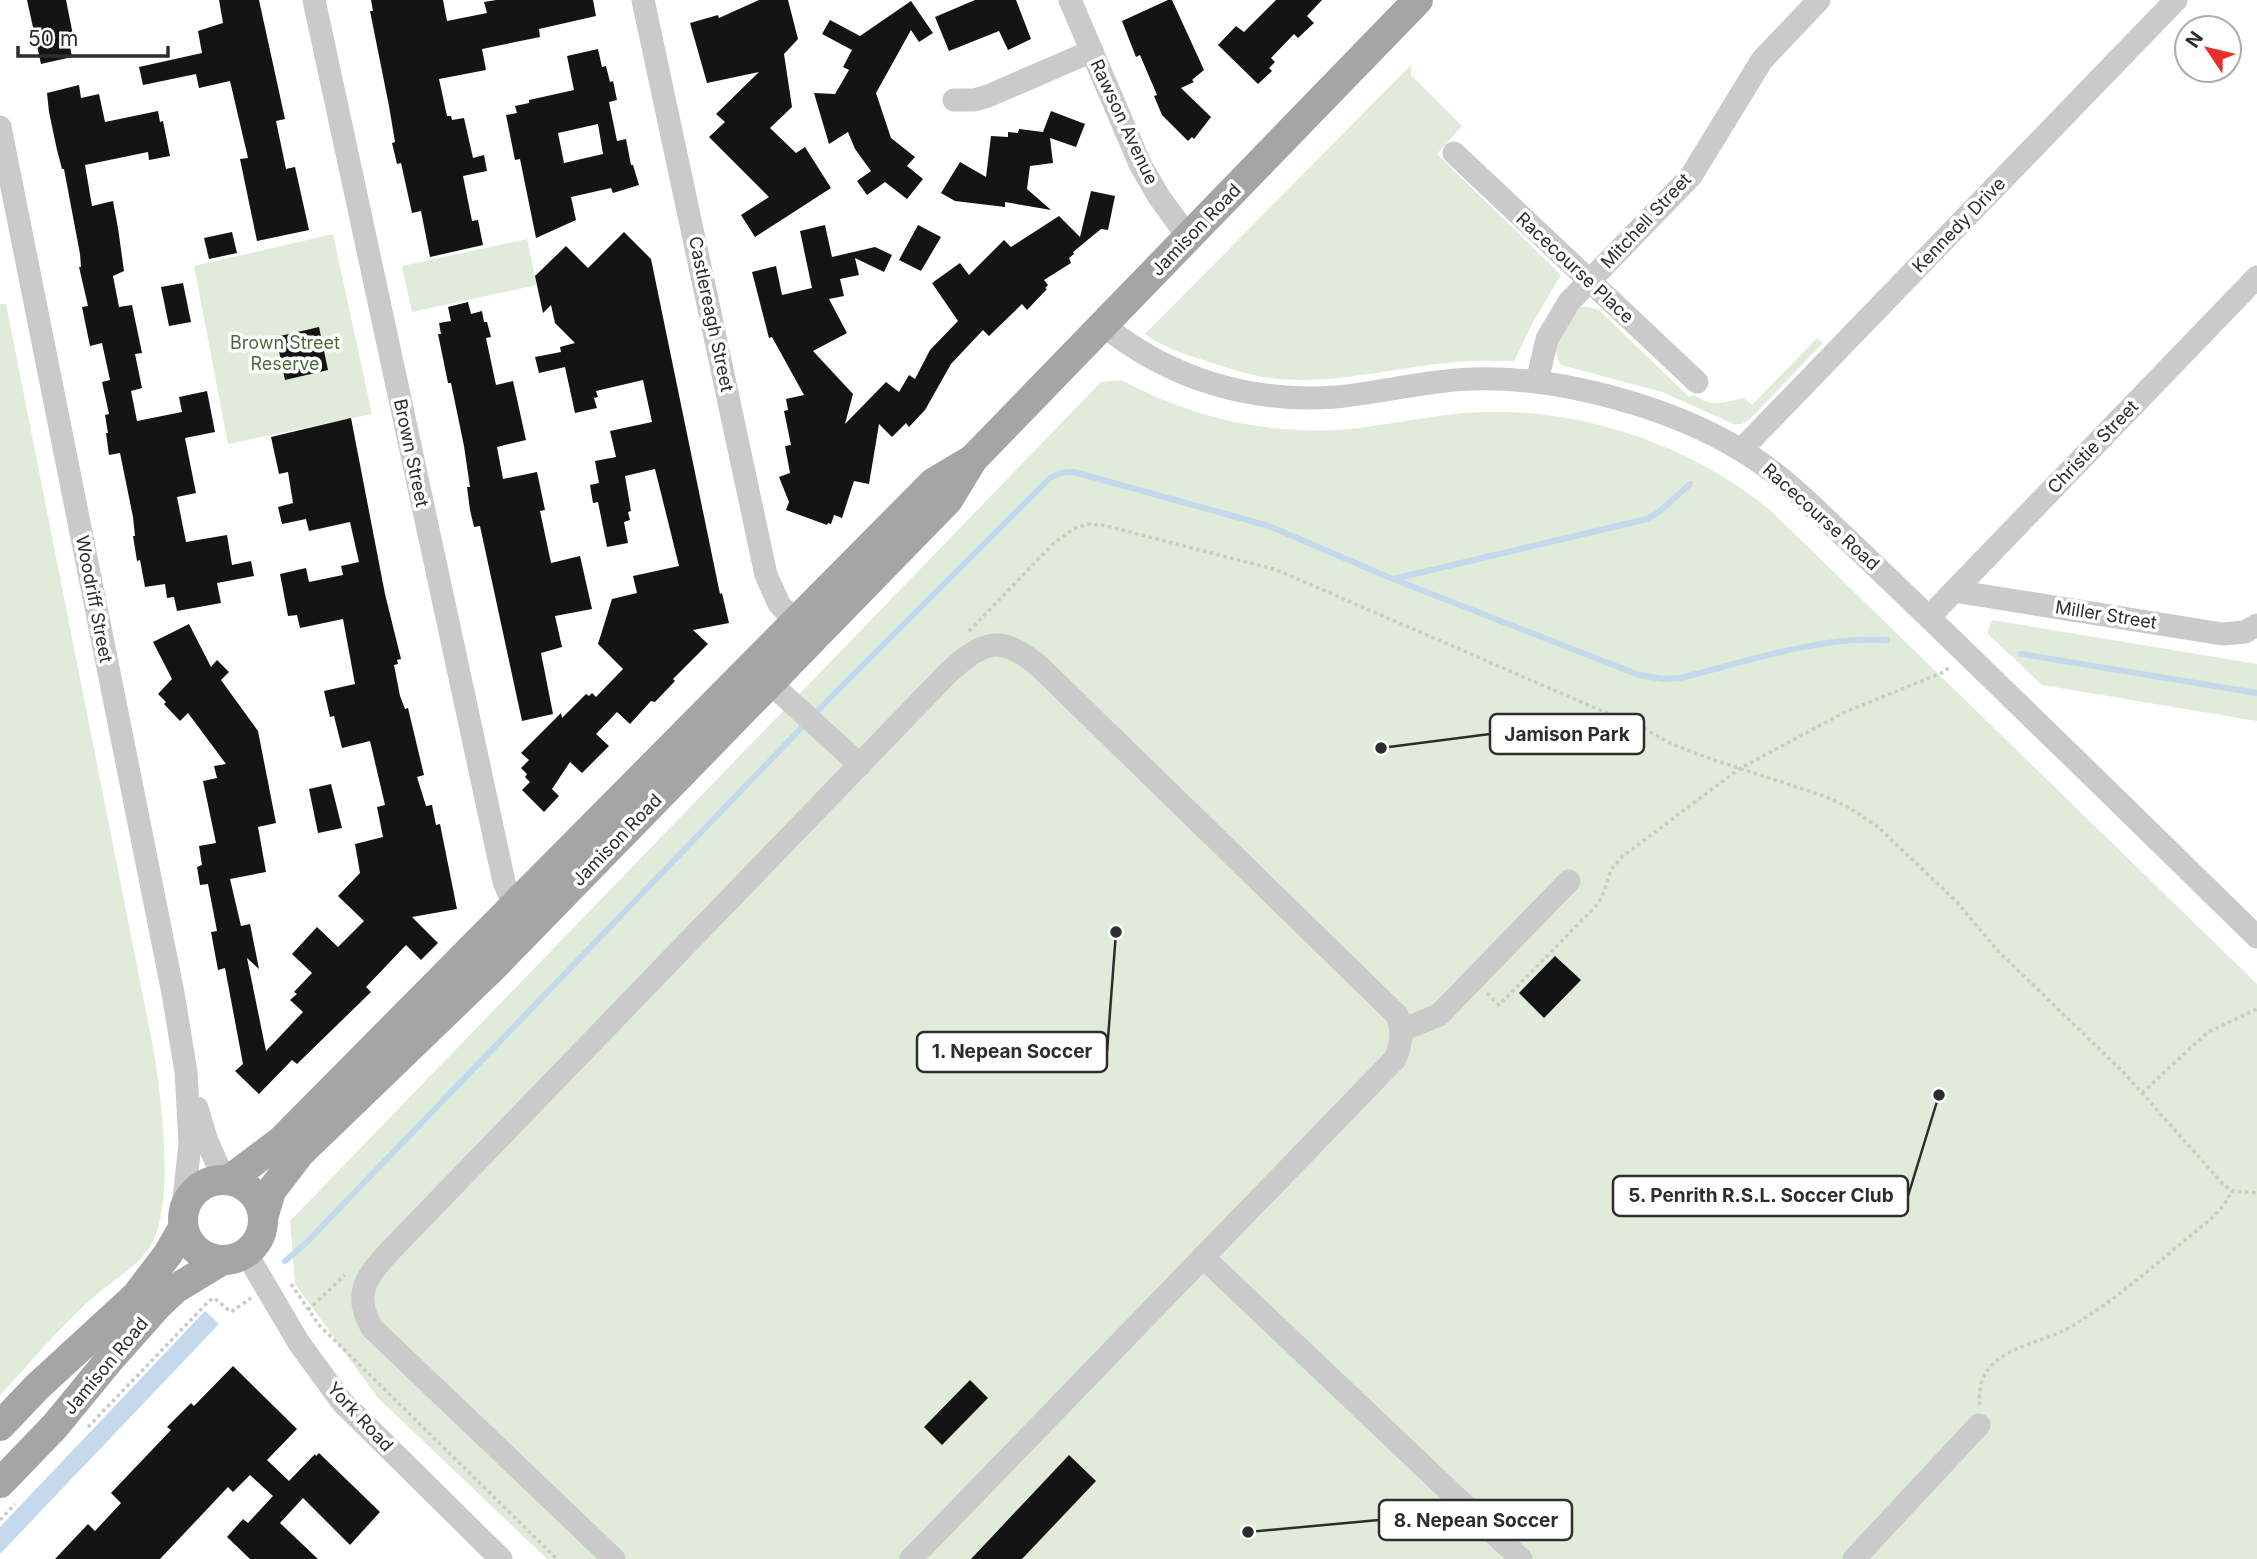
<svg xmlns="http://www.w3.org/2000/svg" width="2257" height="1559" font-family="Inter,sans-serif">
  <style>
    .green { fill: #e1ebd9 }
    .water { fill: #c4d9ec }
    .lines { fill: none; stroke-linecap: round; stroke-linejoin: round }
    .stream { stroke: #c4d9ec; stroke-width: 6 }
    .building { fill: #141414; fill-rule: evenodd }
    .path { stroke: #cacaca; stroke-width: 3.5; stroke-dasharray: 3.5 3.5; stroke-linecap: butt }
    .minor { stroke: #cacaca; stroke-width: 23 }
    .major { stroke: #a5a5a5; stroke-width: 30 }
    .labels { text-anchor: middle; stroke-width: 7; stroke-linejoin: round; paint-order: stroke }
    .street-label { font-size: 18px; fill: #2d2d2d; stroke: #fff }
    .park-label { font-size: 18px; fill: #4b6a39; stroke: #fff }
    .leader { fill: none; stroke: #2d2d2d; stroke-width: 2.5 }
    .callout-dot { fill: #2d2d2d; stroke: #fff; stroke-width: 2.5 }
    .callout { fill: #fff; stroke: #2d2d2d; stroke-width: 2.5 }
    .callout-label { font-size: 19px; text-anchor: middle; font-weight: bold; fill: #2d2d2d }
  </style>
  <rect width="100%" height="100%" fill="#fff"/>
  <g class="green">
    <path d="M1411,65v10l51,51 -25,28 124,121 -29,49 -18,37c-19,0 -39,-1 -58,1 -61,5 -124,24 -186,16 -22,-3 -45,-11 -67,-18 -19,-6 -41,-13 -58,-26z"/>
    <polygon points="333,234 372,414 228,444 194,266"/>
    <polygon points="527,239 537,285 412,312 402,266"/>
    <path d="M0,304h6l147,743c8,48 22,153 -1,196 -13,23 -36,35 -55,51 -34,29 -66,68 -97,101z"/>
    <path d="M1584,306l15,4 90,87 6,-2c16,13 30,7 49,3l8,7 65,-67 6,5 -73,76 -8,5h-8l-72,-32 -101,-27c-14,-20 6,-40 18,-57z"/>
    <path d="M1121,380c72,38 147,56 229,49 44,-5 87,-15 131,-17 102,-4 212,34 290,99l486,473v575h-1710l-169,-161 -83,-114 -5,-63 811,-839z"/>
    <polygon points="1992,620 2257,664 2257,721 2042,685 1987,633"/>
  </g>
  <polygon class="water" points="205,1311 219,1324 0,1554 0,1527"/>
  <g class="lines">
    <g class="stream">
      <polyline points="1393,579 1647,519 1659,512 1690,484"/>
      <polyline points="2021,654 2257,693"/>
      <path d="M285,1261l21,-18 528,-549 216,-216 11,-5 13,-1 195,54 124,53 246,96 24,4 17,-1c67,-16 137,-42 207,-38"/>
    </g>
  </g>
  <g class="building">
    <polygon points="27,0 66,0 73,35 68,36 72,57 41,64"/>
    <polygon points="219,0 259,0 285,119 276,121 286,169 295,167 309,230 257,241 240,159 248,158 230,81 199,88 196,74 143,85 139,67 202,53 198,31 223,23"/>
    <polygon points="371,0 443,0 447,21 487,13 484,2 496,0 593,0 596,16 539,29 540,37 482,49 486,70 439,79 447,116 451,116 452,120 464,118 473,158 484,155 487,171 463,176 472,221 478,220 483,245 430,257 421,211 412,213 401,163 397,164 392,143 395,142 389,106 370,11 373,11"/>
    <polygon points="759,0 788,0 798,39 784,54 792,107 770,128 796,153 805,147 831,188 755,237 741,215 769,197 709,137 725,122 716,114 759,72 707,83 690,23 718,15 719,18"/>
    <polygon points="975,0 1016,0 1031,39 1008,50 999,31 949,51 935,17"/>
    <polygon points="1168,0 1172,0 1204,70 1192,80 1194,82 1181,88 1211,117 1194,139 1192,137 1188,141 1162,115 1154,96 1157,95 1140,55 1136,57 1122,21"/>
    <polygon points="1276,0 1322,0 1307,16 1314,23 1298,38 1294,34 1271,58 1275,62 1269,68 1272,71 1258,84 1218,45 1236,26 1244,32"/>
    <polygon points="911,1 933,33 919,42 911,30 876,93 891,138 915,157 907,166 923,179 907,199 885,182 867,195 857,181 871,171 855,149 848,132 829,144 814,93 835,94 849,70 843,67 852,50 822,34 830,20 860,36"/>
    <path d="M598,49l4,18 4,-1 4,16 3,-1 4,19 -8,2 8,39 9,-2 5,26h2l6,20 -26,8 -2,-5 -40,9 5,23 -40,18 -16,-79 -5,1 -9,-45 11,-2 -2,-7 14,-3v-3l45,-10 -7,-34zM598,124l5,30 -39,9 -6,-30z"/>
    <polygon points="79,85 81,98 99,94 105,122 158,111 160,122 163,121 170,156 149,160 148,152 85,165 92,206 113,201 118,228 124,271 113,276 119,307 132,305 142,353 135,354 142,388 131,391 137,421 182,412 179,397 207,391 215,432 185,438 196,493 177,497 186,542 227,535 232,565 251,561 254,576 217,583 221,603 177,611 174,597 167,598 165,584 145,587 140,560 137,561 133,536 135,536 133,517 120,453 109,455 106,433 108,433 105,415 109,414 102,382 110,380 102,343 90,346 82,307 88,306 79,267 81,267 80,254 64,169 62,169 57,150 49,112 47,93"/>
    <polygon points="1051,111 1085,124 1076,147 1050,138 1053,163 1030,166 1027,189 1051,210 1005,202 1005,207 955,201 941,193 960,162 986,177 991,136 1008,137 1008,132 1018,133 1019,129 1043,132"/>
    <polygon points="1091,191 1115,196 1108,230 1101,229 1073,252 1074,254 1069,258 1071,263 1044,280 1048,285 1045,288 1047,289 1027,310 1022,304 989,336 983,330 951,364 925,410 909,427 906,423 892,437 879,424 869,484 854,481 842,518 834,515 831,524 828,523 827,525 786,510 789,502 779,477 790,473 785,446 791,445 784,411 788,410 786,399 804,395 772,337 769,338 752,272 776,266 782,295 812,288 800,231 825,225 832,257 875,247 892,255 884,272 855,258 859,275 840,279 844,296 829,299 847,333 813,351 853,394 845,424 886,382 899,392 909,375 915,379 930,350 958,321 932,283 960,263 969,275 1004,240 1011,247 1059,216 1080,237"/>
    <polygon points="918,225 941,237 921,271 899,260"/>
    <polygon points="232,232 237,253 209,259 204,238"/>
    <polygon points="624,232 651,259 720,594 722,593 729,623 693,630 708,644 673,679 675,681 655,702 651,701 630,724 617,712 596,734 609,746 582,773 570,762 552,789 559,796 544,812 522,790 530,782 525,777 527,774 521,768 529,760 521,753 561,713 562,718 586,694 589,696 592,693 596,697 623,669 598,644 612,599 637,593 633,576 679,566 655,469 625,476 631,511 628,512 630,520 624,522 628,543 607,547 598,502 593,503 590,485 599,483 595,461 616,457 610,431 652,422 643,380 596,391 598,397 594,398 597,408 575,413 565,367 539,373 535,357 561,352 560,347 575,343 555,323 551,305 543,313 535,276 566,246 588,268"/>
    <polygon points="183,283 191,322 169,326 161,287"/>
    <polygon points="468,302 471,314 482,311 484,322 487,322 491,337 486,338 496,385 513,381 526,440 497,447 503,479 537,472 545,510 540,511 551,563 580,556 592,609 555,616 562,647 541,653 553,714 522,721 480,526 474,527 470,510 467,487 470,487 464,446 451,383 448,383 438,334 441,334 439,323 451,321 448,307"/>
    <polygon points="319,327 328,370 285,380 276,337"/>
    <polygon points="351,418 385,594 401,659 397,660 398,664 394,665 400,696 405,709 408,708 424,775 417,777 426,806 432,805 436,825 440,824 457,909 412,917 438,943 421,960 406,945 366,987 371,992 297,1064 292,1060 259,1094 235,1071 243,1064 225,968 218,970 211,932 217,931 208,884 200,885 197,867 202,865 199,846 216,843 203,781 217,778 214,766 226,764 188,713 180,721 164,704 166,702 158,694 172,679 153,642 189,624 211,667 217,660 229,672 221,680 258,731 276,823 258,827 266,872 230,879 241,926 250,924 259,969 247,958 266,1051 303,1012 290,1000 297,994 294,992 312,973 292,954 317,927 338,947 364,921 338,896 360,873 355,844 383,837 377,807 385,805 370,741 342,748 334,716 330,717 324,691 355,684 343,619 300,628 297,615 288,616 280,574 306,568 309,582 343,575 341,566 359,562 350,522 309,531 306,519 282,524 278,507 293,503 288,472 279,474 271,437"/>
    <polygon points="331,784 342,828 318,833 309,789"/>
    <polygon points="1555,956 1581,980 1544,1018 1519,993"/>
    <polygon points="233,1366 297,1429 267,1460 289,1481 315,1454 316,1456 319,1453 380,1512 350,1545 303,1498 280,1523 318,1559 250,1559 227,1537 243,1519 248,1523 273,1496 250,1475 233,1492 228,1487 160,1559 55,1559 88,1524 95,1531 121,1503 111,1493 171,1430 167,1427 191,1403 194,1406"/>
    <polygon points="970,1380 988,1398 942,1445 924,1427"/>
    <polygon points="1069,1455 1096,1481 1022,1559 971,1559"/>
  </g>
  <g class="lines">
    <g class="path">
      <polyline points="969,631 1054,543 1073,529 1087,524 1103,525 1277,570 1595,708 1640,726 1670,743 1705,757 1824,796 1850,808 1878,827 1957,902 1997,950 2124,1073 2223,1184 2232,1191 2257,1193"/>
      <polyline points="1487,993 1499,1005 1596,906 1602,897 1611,870 1623,856 1739,769 1845,712 1944,672 1950,666"/>
      <polyline points="2142,1093 2208,1032 2257,1009"/>
      <polyline points="291,1284 319,1325 557,1559"/>
      <polyline points="308,1310 345,1275"/>
      <path d="M1980,1405c-2,-16 2,-32 15,-43 23,-19 55,-22 79,-37 49,-30 92,-70 137,-106l13,-14 8,-14"/>
      <polyline points="88,1427 209,1301 214,1298 231,1312 251,1298"/>
      <polyline points="0,1520 15,1504"/>
    </g>
    <g class="minor">
      <polyline points="314,0 504,882 514,905"/>
      <polyline points="643,0 766,575 779,604 794,620"/>
      <polyline points="1070,0 1140,164 1159,197 1189,238"/>
      <polyline points="954,100 974,100 988,96 1092,51"/>
      <polyline points="0,127 173,993 186,1072 190,1143 183,1209"/>
      <polyline points="1454,153 1697,382"/>
      <path d="M1103,325c67,54 147,78 232,72 47,-4 91,-17 138,-18 55,-2 111,9 163,25 42,13 83,31 119,55 33,22 61,51 89,77 45,43 90,86 135,130 93,90 185,180 278,271"/>
      <polyline points="1537,382 1547,339 1569,302 1691,176 1762,60 1819,0"/>
      <polyline points="1741,450 2176,0"/>
      <polyline points="1954,591 2222,634 2245,632 2257,625"/>
      <polyline points="1929,617 2257,277"/>
      <polyline points="770,683 860,765"/>
      <polyline points="1402,1030 1439,1015 1569,881"/>
      <polyline points="197,1108 207,1141 224,1179"/>
      <polyline points="246,1253 299,1343 342,1402 501,1559"/>
      <polyline points="1203,1257 1521,1559"/>
      <path d="M614,1559l-242,-231c-19,-33 -7,-50 16,-75l560,-580c36,-33 53,-39 92,-6l357,348c6,17 5,27 -2,44l-484,500"/>
      <polyline points="1854,1559 1979,1425"/>
    </g>
    <g class="major">
      <circle cx="223" cy="1220" r="40"/>
      <polyline points="229,1180 281,1141 933,483 970,461"/>
      <polyline points="263,1218 271,1191 300,1153 492,968 948,500 973,459 1418,0"/>
      <polyline points="0,1426 37,1387 136,1296 168,1254 183,1228"/>
      <polyline points="0,1483 55,1426 110,1359 158,1305 175,1289 221,1261"/>
    </g>
  </g>
  <g class="labels">
    <g class="street-label">
      <text transform="translate(1124 122) rotate(65)" y="6">Rawson Avenue</text>
      <text transform="translate(1646 221) rotate(-47)" y="6">Mitchell Street</text>
      <text transform="translate(1959 225) rotate(-46)" y="6">Kennedy Drive</text>
      <text transform="translate(1196 230) rotate(-46)" y="6">Jamison Road</text>
      <text transform="translate(1575 268) rotate(43)" y="6">Racecourse Place</text>
      <text transform="translate(711 314) rotate(78)" y="6">Castlereagh Street</text>
      <text transform="translate(2093 447) rotate(-46)" y="6">Christie Street</text>
      <text transform="translate(411 453) rotate(78)" y="6">Brown Street</text>
      <text transform="translate(1821 517) rotate(42)" y="6">Racecourse Road</text>
      <text transform="translate(94 599) rotate(79)" y="6">Woodriff Street</text>
      <text transform="translate(2106 615) rotate(9)" y="6">Miller Street</text>
      <text transform="translate(617 840) rotate(-46)" y="6">Jamison Road</text>
      <text transform="translate(106 1366) rotate(-50)" y="6">Jamison Road</text>
      <text transform="translate(360 1417) rotate(47)" y="6">York Road</text>
    </g>
    <g class="park-label">
      <text x="285" y="349">Brown Street<tspan x="285" dy="21">Reserve</tspan></text>
    </g>
  </g>
  <path class="leader" d="M1381 748L1490 734M1116 932L1107 1052M1939 1095L1908 1196M1248 1532L1379 1520"/>
  <g class="callout-dot">
    <circle cx="1381" cy="748" r="7"/>
    <circle cx="1116" cy="932" r="7"/>
    <circle cx="1939" cy="1095" r="7"/>
    <circle cx="1248" cy="1532" r="7"/>
  </g>
  <g class="callout">
    <rect x="1490" y="714" width="154" height="40" rx="7"/>
    <rect x="917" y="1032" width="190" height="40" rx="7"/>
    <rect x="1613" y="1176" width="295" height="40" rx="7"/>
    <rect x="1379" y="1500" width="193" height="40" rx="7"/>
  </g>
  <g class="callout-label">
    <text x="1567" y="741">Jamison Park</text>
    <text x="1012" y="1058">1. Nepean Soccer</text>
    <text x="1761" y="1202">5. Penrith R.S.L. Soccer Club</text>
    <text x="1476" y="1527">8. Nepean Soccer</text>
  </g>
  <g transform="translate(2208 49) rotate(305)"><circle r="33" fill="#ffffff" stroke="#ababab" stroke-width="2"/>
  <path d="M0-5L12 26L0 18L-12 26Z" fill="#eb2d27"/>
  <text y="-10" font-size="19" font-weight="bold" text-anchor="middle" fill="#2d2d2d">N</text>
  </g>
  <path d="M18 46v10h150v-10" fill="none" stroke="#2d2d2d" stroke-width="3.5"/>
  <text x="28" y="46" font-size="21" fill="#2d2d2d" stroke="#ffffff" stroke-width="5" paint-order="stroke">50 m</text>
</svg>
